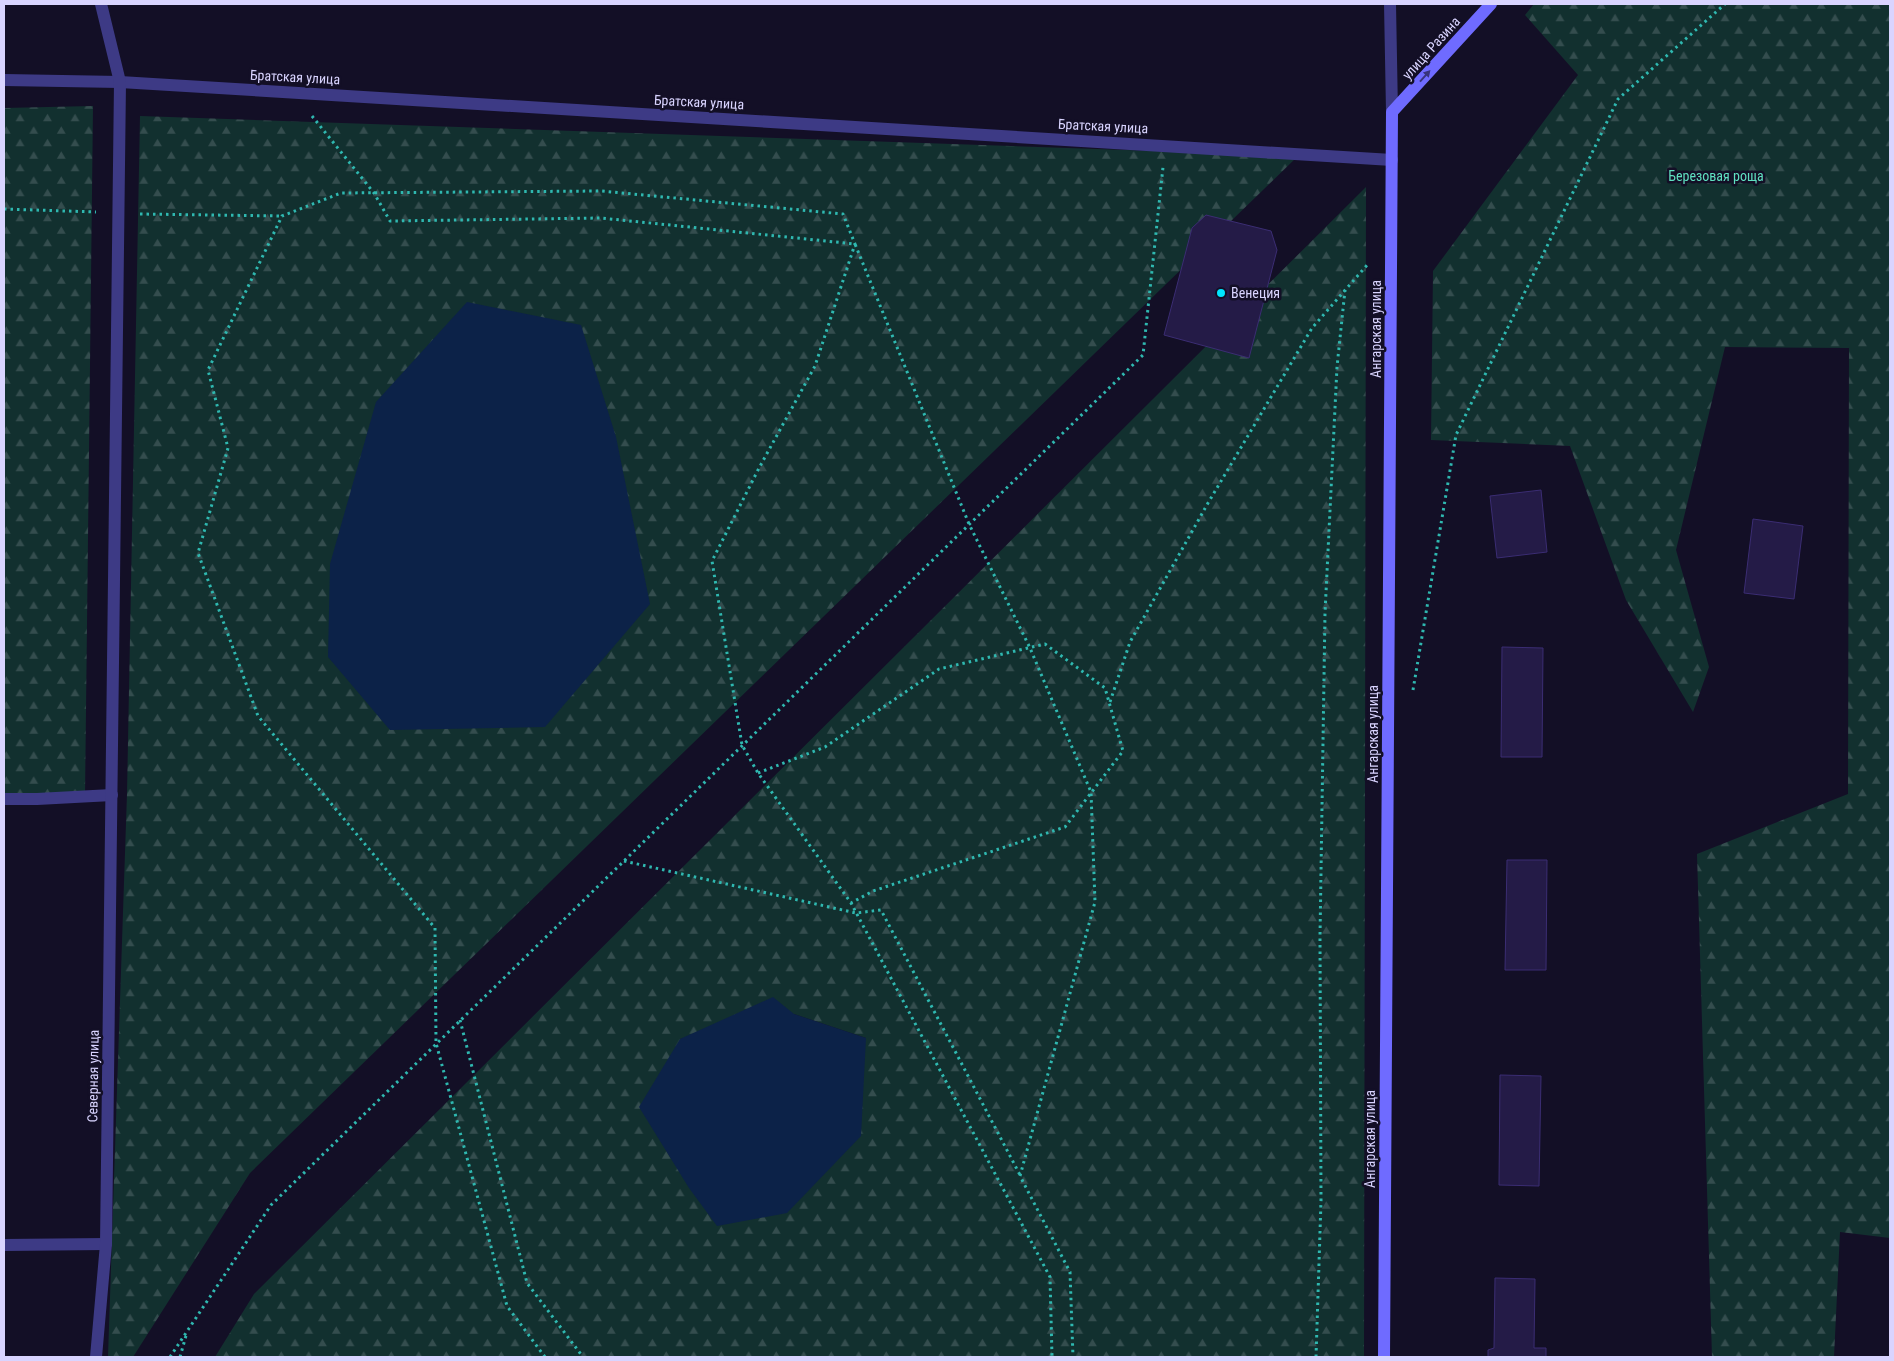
<svg xmlns="http://www.w3.org/2000/svg" width="1894" height="1361" font-family="'Roboto Condensed',sans-serif">
  <style>
    .forest { fill: url(#forest-firs); fill-rule: evenodd }
    .water { fill: #0c2248 }
    .building { fill: #241b47; stroke: #3b2d73 }
    .lines { fill: none; stroke-linecap: round; stroke-linejoin: round }
    .path { stroke: #2fb8b0; stroke-width: 3; stroke-dasharray: 2.5 4; stroke-linecap: butt }
    .street { stroke: #3d3a85; stroke-width: 12 }
    .secondary { stroke: #6f6bff; stroke-width: 12 }
    .oneway { fill: #38347d }
    .poi-dot { fill: #00e5ff; stroke: #130f26; stroke-width: 2 }
    .labels { text-anchor: middle; stroke-width: 5; stroke-linejoin: round; paint-order: stroke }
    .street-label { font-size: 14px; fill: #d9d4ff; stroke: #130f26 }
    .park-label { font-size: 14px; fill: #5fe0c0; stroke: #130f26 }
    .poi-label { font-size: 14px; fill: #d9d4ff; stroke: #130f26; text-anchor: start }
  </style>
  <defs>
    <pattern id="forest-firs" width="22" height="20" patternUnits="userSpaceOnUse" patternTransform="scale(1.25)"><rect width="22" height="20" fill="#12302f"/><path d="M5 1l3.5 6h-7zM16 11l3.5 6h-7z" fill="#344d4e"/></pattern>
  </defs>
  <rect width="100%" height="100%" fill="#130f26"/>
  <g class="forest">
    <polygon points="1534,4 1890,4 1890,1238 1840,1232 1834,1357 1712,1357 1697,854 1848,794 1849,348 1725,347 1676,550 1709,667 1693,712 1626,600 1570,446 1431,440 1433,271 1578,75 1525,15"/>
    <polygon points="93,106 85,796 4,795 4,108"/>
    <polygon points="140,116 1298,156 250,1173 133,1357 108,1357 127,794"/>
    <path d="M1366,187l-2,1170h-1149l39,-63zM794,1014l72,24 -186,1z"/>
  </g>
  <g class="water">
    <polygon points="467,302 581,325 616,437 650,604 545,727 390,730 328,657 330,564 376,402"/>
    <polygon points="773,997 794,1014 866,1038 861,1136 787,1213 717,1226 689,1188 639,1107 680,1039"/>
  </g>
  <g class="building">
    <polygon points="1206,215 1271,231 1277,250 1249,358 1164,335 1192,228"/>
    <polygon points="1541,490 1547,552 1497,558 1490,496"/>
    <polygon points="1753,519 1803,526 1794,599 1744,593"/>
    <polygon points="1502,647 1543,648 1542,757 1501,757"/>
    <polygon points="1507,860 1547,860 1546,970 1505,970"/>
    <polygon points="1500,1075 1541,1076 1539,1186 1499,1185"/>
    <polygon points="1495,1278 1535,1279 1534,1348 1546,1348 1546,1357 1488,1357 1488,1350 1494,1348"/>
  </g>
  <g class="lines">
    <g class="path">
      <polyline points="312,116 374,193 390,221 601,218 855,244 969,524 1030,648 1091,792 1095,902 1020,1176 1070,1272 1073,1357"/>
      <polyline points="4,209 96,212"/>
      <polyline points="140,214 282,216"/>
      <polyline points="1413,690 1456,435 1618,99 1725,4"/>
      <polyline points="1110,702 1130,642 1208,503 1312,328 1368,264"/>
      <polyline points="758,773 825,747 939,669 1045,644 1105,688 1123,751 1065,827 873,891 851,903"/>
      <polyline points="624,861 856,913 881,910 1020,1175"/>
      <polyline points="460,1020 527,1283 583,1357"/>
      <polyline points="170,1357 271,1205 1143,355 1163,167"/>
      <polyline points="180,1357 187,1332"/>
      <polyline points="545,1357 507,1306 436,1043 435,928 258,716 198,553 228,448 208,370 282,216 341,193 601,191 843,214 855,244 815,366 759,468 712,561 742,745 758,773 851,903 1050,1277 1052,1357"/>
      <polyline points="1316,1357 1321,1201 1320,937 1325,613 1337,367 1345,290"/>
    </g>
    <g class="street">
      <polyline points="1390,4 1392,112"/>
      <polyline points="4,80 120,82 1392,160"/>
      <polyline points="4,799 37,799 112,795"/>
      <polyline points="4,1245 106,1244"/>
      <polyline points="96,1357 106,1244 120,82 101,4"/>
    </g>
    <polyline class="secondary" points="1384,1357 1392,112 1491,4"/>
  </g>
  <defs><path id="oneway-solid" d="M-6-.8H1V-3.2L6.5 0L1 3.2V.8H-6Z" transform="scale(1.25)"/></defs>
  <use class="oneway" href="#oneway-solid" transform="translate(1425 76) rotate(-48)"/>
  <circle class="poi-dot" cx="1221" cy="293" r="5"/>
  <g class="labels">
    <g class="street-label">
      <text transform="translate(1431 48) rotate(-48)" y="5">улица Разина</text>
      <text transform="translate(295 77) rotate(3)" y="5">Братская улица</text>
      <text transform="translate(699 102) rotate(3)" y="5">Братская улица</text>
      <text transform="translate(1103 126) rotate(3)" y="5">Братская улица</text>
      <text transform="translate(1376 329) rotate(-90)" y="5">Ангарская улица</text>
      <text transform="translate(1373 734) rotate(-90)" y="5">Ангарская улица</text>
      <text transform="translate(93 1076) rotate(-89)" y="5">Северная улица</text>
      <text transform="translate(1370 1139) rotate(-90)" y="5">Ангарская улица</text>
    </g>
    <g class="park-label">
      <text x="1716" y="181">Березовая роща</text>
    </g>
    <g class="poi-label">
      <text x="1231" y="298">Венеция</text>
    </g>
  </g>
  <rect width="1894" height="1361" fill="none" stroke="#d9d4ff" stroke-width="10"/>
</svg>
